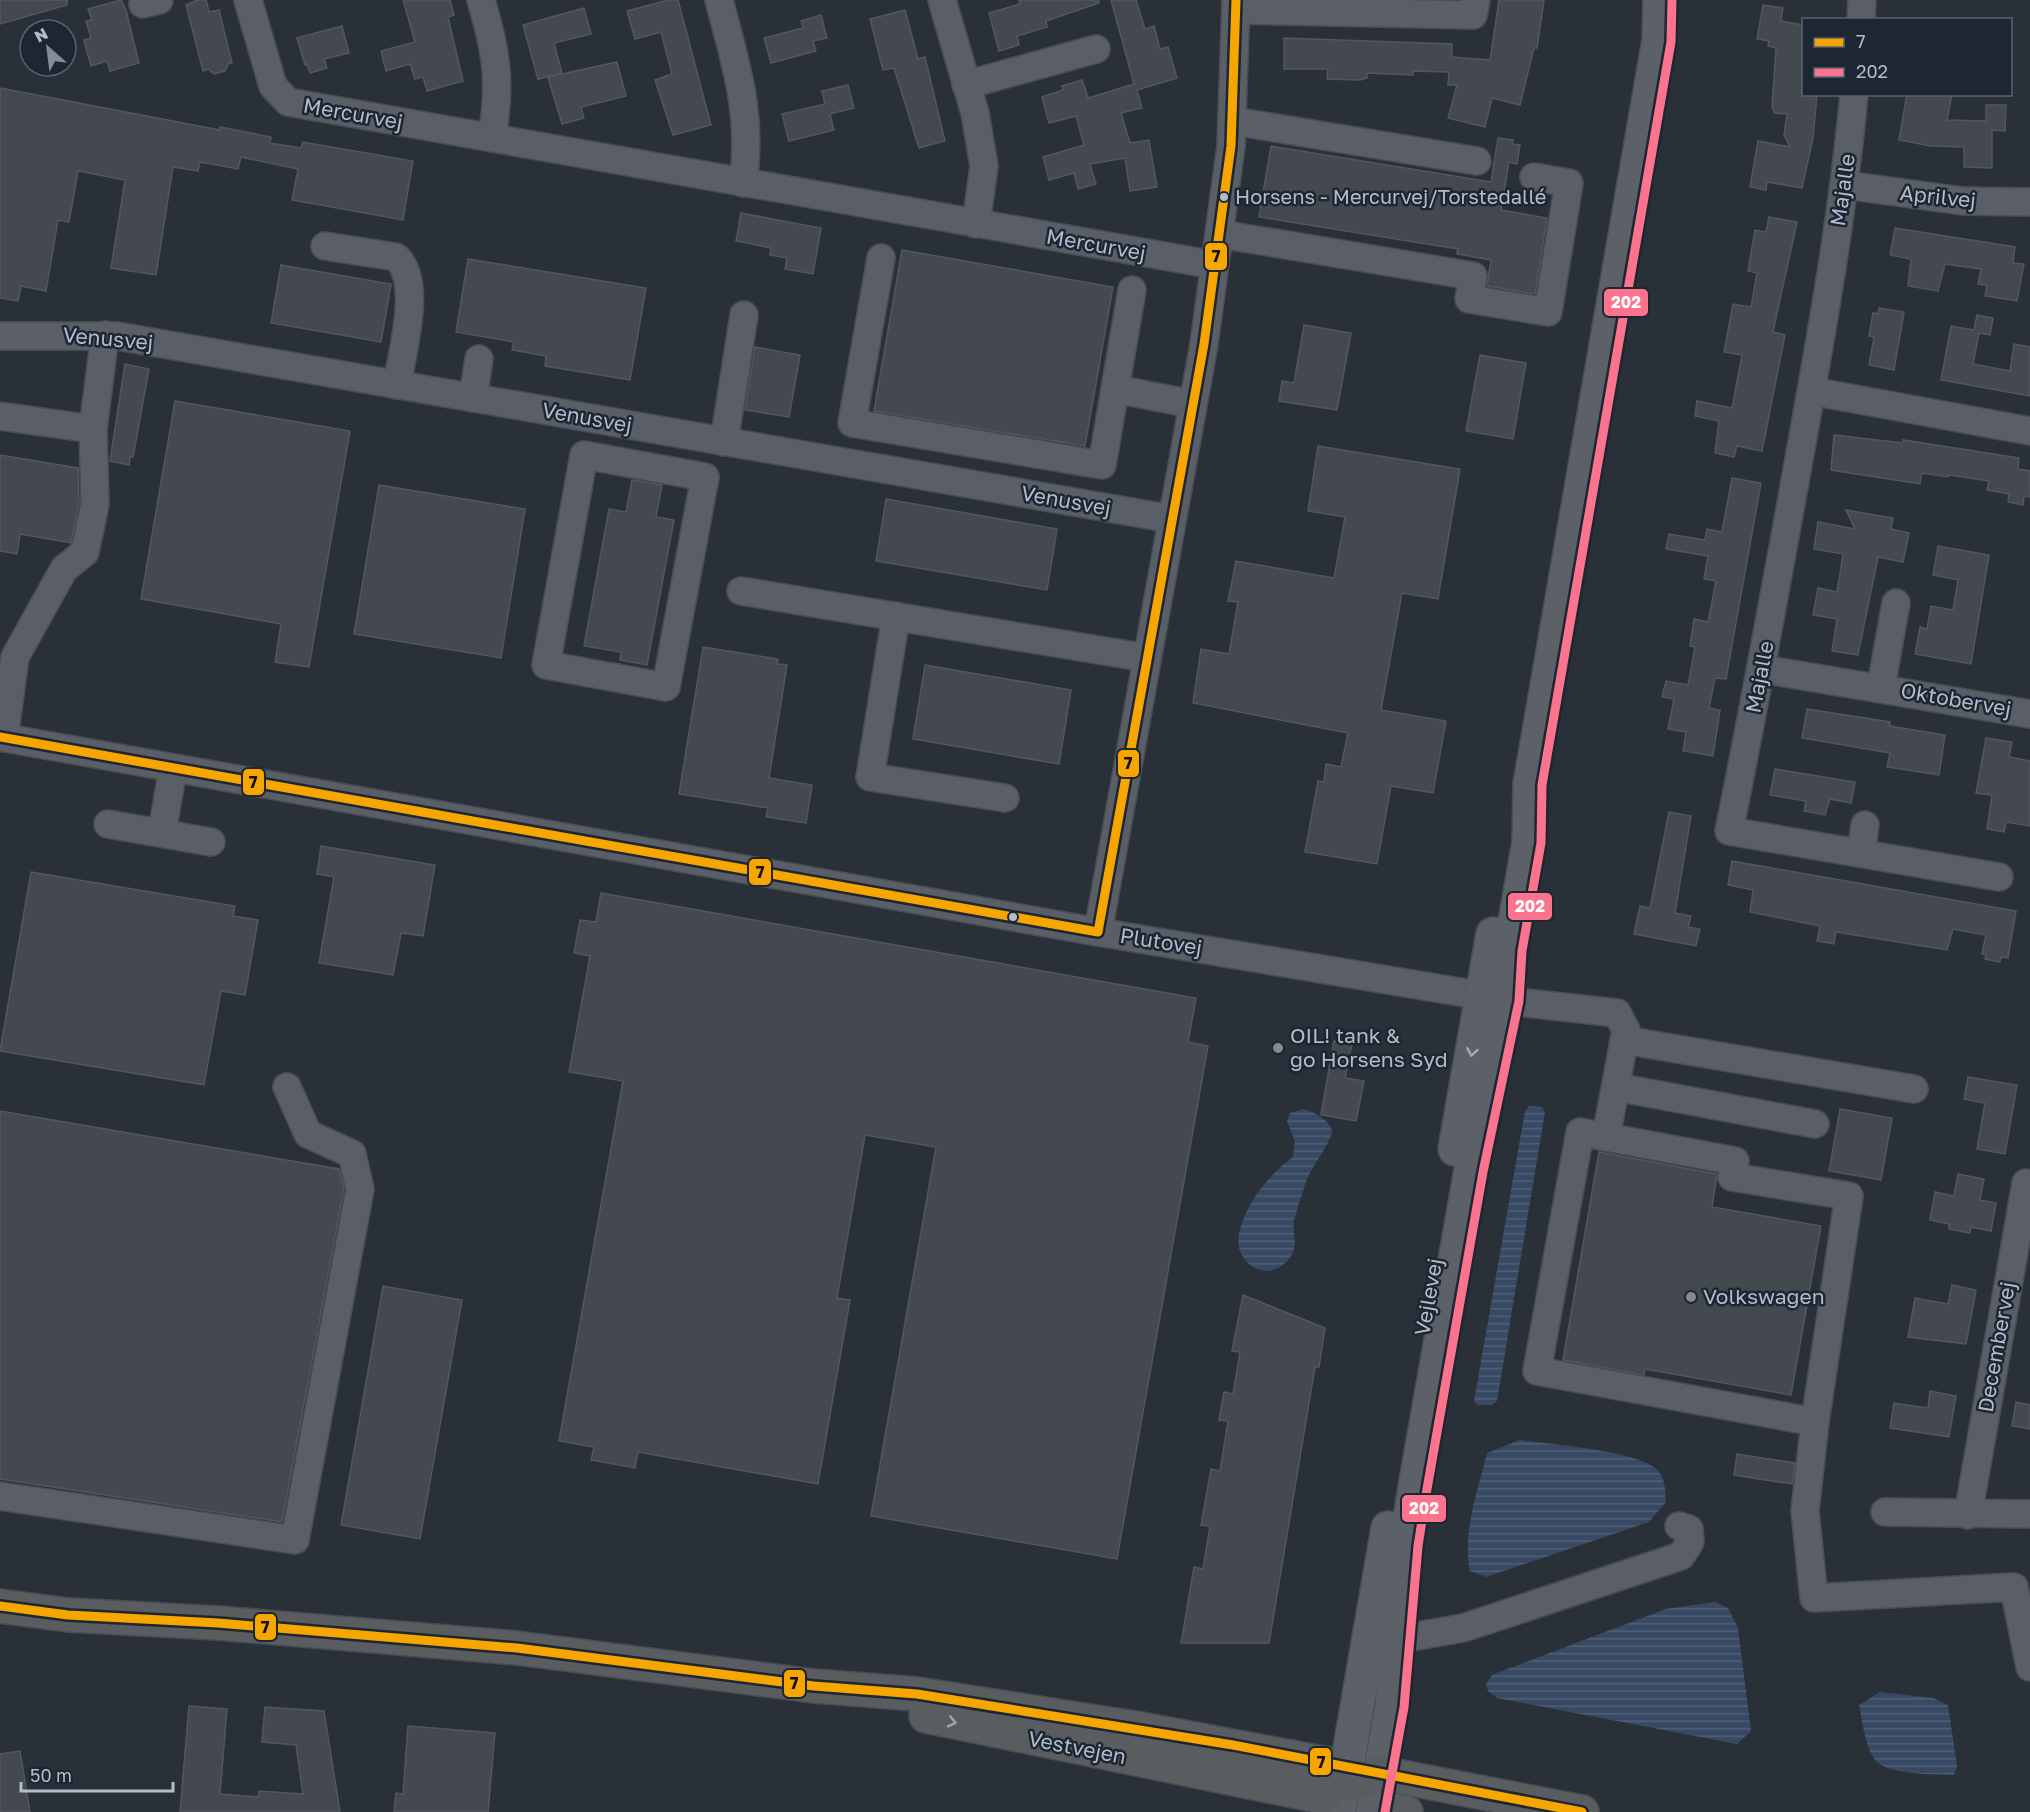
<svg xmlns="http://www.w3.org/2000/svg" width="2030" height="1812" font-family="'Golos Text',sans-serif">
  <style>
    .water { fill: url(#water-rules) }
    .building { fill: #444950; stroke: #52575f; stroke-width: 1.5 }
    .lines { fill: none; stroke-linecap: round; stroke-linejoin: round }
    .minor-casing { stroke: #484c53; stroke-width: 30 }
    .major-casing { stroke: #484c55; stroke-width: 36 }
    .highway-casing { stroke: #474c53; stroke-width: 36 }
    .minor { stroke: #5a5e66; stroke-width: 27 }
    .major { stroke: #5c6168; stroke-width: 33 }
    .highway { stroke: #5a5d60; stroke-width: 33 }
    .bus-1-casing { stroke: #1d2633; stroke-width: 14 }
    .bus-2-casing { stroke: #1d2633; stroke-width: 14 }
    .bus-1 { stroke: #f7a600; stroke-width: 9 }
    .bus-2 { stroke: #fc738d; stroke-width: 9 }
    .oneway { stroke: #a2aab6 }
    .oneway2 { stroke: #9ea4af }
    .bus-dot { fill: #b4bcc9; stroke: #1d2633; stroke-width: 2 }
    .poi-dot { fill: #848b96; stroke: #1d2633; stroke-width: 2 }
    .labels { text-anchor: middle; stroke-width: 5; stroke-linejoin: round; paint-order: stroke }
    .bus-label { font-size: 20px; fill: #b4bcc9; stroke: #1d2633; text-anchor: start }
    .street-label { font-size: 21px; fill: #b4bcc9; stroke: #1d2633 }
    .poi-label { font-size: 21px; fill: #b4bcc9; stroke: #1d2633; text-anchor: start }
    .line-badge { stroke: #1d2633; stroke-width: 2 }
    .badge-label { font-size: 16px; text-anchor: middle; font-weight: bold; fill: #fff }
    .pale-badge-label { font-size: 16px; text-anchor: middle; font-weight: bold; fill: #111 }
  </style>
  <defs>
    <pattern id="water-rules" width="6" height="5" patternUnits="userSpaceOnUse" patternTransform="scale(1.5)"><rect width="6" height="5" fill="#384963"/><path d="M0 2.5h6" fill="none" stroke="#526178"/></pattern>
  </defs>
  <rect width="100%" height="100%" fill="#2a3038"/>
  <g class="water">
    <polygon points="1529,1106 1542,1107 1545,1112 1497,1401 1492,1405 1477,1405 1474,1401 1525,1111"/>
    <path d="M1303,1109c10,2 26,11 29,21 2,8 -22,39 -26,52 -4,13 -9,26 -12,39 -2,14 6,26 -6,39 -20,24 -55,4 -49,-26 5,-28 31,-61 54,-77l2,-16 -8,-20 3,-8z"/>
    <path d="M1520,1440c31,5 112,10 135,28 11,9 10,22 11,34l-17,20 -163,55 -16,-6c-8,-38 8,-81 17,-118z"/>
    <polygon points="1715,1602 1728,1608 1738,1628 1751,1731 1737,1744 1497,1698 1488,1691 1486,1684 1492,1675 1666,1609"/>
    <path d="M1880,1692l53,6 15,7 9,61 -3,9c-19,-1 -63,0 -77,-13 -11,-11 -15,-42 -18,-57z"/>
  </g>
  <g class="building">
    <polygon points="0,0 67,0 67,5 0,24"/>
    <polygon points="121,0 126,10 139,63 110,71 107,61 91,66 84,40 91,38 86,21 92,20 88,9"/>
    <polygon points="197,0 206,0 209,12 219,10 232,63 228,64 225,71 214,74 208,69 203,71 186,5"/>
    <polygon points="403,0 450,0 454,15 448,17 463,81 427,91 423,77 415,79 410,64 386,71 381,51 415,42"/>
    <polygon points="668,0 678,0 711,125 673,135 655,80 672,74 661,32 635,39 627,11"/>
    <polygon points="1019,0 1099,0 1099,3 1046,21 1047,27 1017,36 1019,45 999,51 989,13 1020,4"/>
    <polygon points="1111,0 1136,0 1145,29 1154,26 1160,49 1168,47 1177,78 1137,90 1142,108 1121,113 1130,143 1149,140 1157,187 1130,191 1125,158 1090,164 1096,184 1078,189 1074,173 1049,180 1043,157 1084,145 1076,116 1049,123 1042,97 1063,90 1062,86 1082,80 1088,98 1134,84"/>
    <polygon points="1499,0 1544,0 1537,48 1534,48 1520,105 1492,98 1485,127 1448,118 1457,85 1448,85 1449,72 1413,71 1413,75 1367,73 1367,78 1360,80 1327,79 1328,69 1284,69 1284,38 1452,44 1452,57 1490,60"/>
    <polygon points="1763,5 1783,8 1781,21 1803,25 1803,94 1817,94 1813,138 1802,188 1767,182 1766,190 1750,187 1758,141 1790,147 1784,135 1787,114 1775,113 1772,107 1776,48 1768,46 1769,41 1757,39"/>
    <polygon points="584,8 591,34 554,43 562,73 538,79 523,25"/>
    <polygon points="905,10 918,59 925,57 945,141 919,148 894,68 883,70 870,19"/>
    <polygon points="821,15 827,38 813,41 816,51 771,63 764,38 803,28 801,21"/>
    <polygon points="342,26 349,53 324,59 327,68 310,73 307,64 305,65 297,38"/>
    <polygon points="617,62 626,96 581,107 584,118 562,124 548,77"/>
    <polygon points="848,85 854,108 830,114 834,130 789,141 782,114 825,104 822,91"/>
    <polygon points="0,88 220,130 220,127 271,137 270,143 301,148 303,142 413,161 403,220 292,200 298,169 241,157 238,169 200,162 198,171 173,167 156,275 111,268 125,180 78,171 69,222 58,220 46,291 21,286 18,301 0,298"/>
    <polygon points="1907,94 1952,94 1947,120 1986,121 1986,105 2006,105 2005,131 1992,130 1992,168 1964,167 1964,147 1931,146 1899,140"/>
    <polygon points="1498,138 1513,140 1512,144 1520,145 1517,164 1509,162 1501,210 1547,218 1535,294 1487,286 1491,260 1457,254 1458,249 1259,217 1271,146 1491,182"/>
    <polygon points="741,213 821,228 813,274 785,269 787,258 770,255 771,248 736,241"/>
    <polygon points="1769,217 1797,222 1773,332 1785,335 1762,451 1737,446 1734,457 1715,453 1719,421 1695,416 1697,401 1732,408 1742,355 1724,352 1733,304 1751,307 1757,273 1748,271 1755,230 1766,232"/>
    <polygon points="1895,228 2015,247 2013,263 2024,264 2017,301 1985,296 1987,285 1978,284 1981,269 1945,264 1938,291 1908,286 1911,259 1890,255"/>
    <polygon points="902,250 1113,287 1085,446 874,411"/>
    <polygon points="468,259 646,288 630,380 545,366 546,356 512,350 514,342 456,332"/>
    <polygon points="281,265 391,284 381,342 271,323"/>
    <polygon points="1879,308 1904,312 1894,370 1869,365 1874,337 1869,336 1873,313 1878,314"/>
    <polygon points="1977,315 1993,318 1990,335 1979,333 1973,364 2010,371 2014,344 2030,347 2030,396 1941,380 1951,326 1974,330"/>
    <polygon points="1304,325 1351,333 1337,410 1279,401 1282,381 1294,383"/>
    <polygon points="755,347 800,355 789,417 745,410"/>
    <polygon points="1480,355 1526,363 1513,439 1466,431"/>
    <polygon points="125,364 149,369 133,457 130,457 129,465 110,461"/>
    <polygon points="175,401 350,431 309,667 275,662 281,624 141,599"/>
    <polygon points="1834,435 1903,443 1903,440 2019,458 2018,469 2030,471 2030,497 2024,496 2023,505 2008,502 2009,494 1987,490 1989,481 1949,475 1948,477 1922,473 1920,484 1831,470"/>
    <polygon points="1318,446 1460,469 1438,599 1402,593 1381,710 1446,721 1433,793 1391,786 1377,864 1305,852 1318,781 1324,782 1326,764 1341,767 1348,733 1193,703 1201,649 1229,654 1238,602 1228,601 1236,561 1334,578 1345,517 1308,511"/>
    <polygon points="0,455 78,468 79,503 71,543 20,534 17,554 0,551"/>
    <polygon points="1732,478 1761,483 1726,679 1715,678 1709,708 1720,710 1713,756 1683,751 1686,732 1668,729 1674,699 1662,697 1666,681 1688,685 1695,647 1690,646 1694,619 1708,622 1716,581 1704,579 1708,556 1666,549 1669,534 1705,540 1707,529 1722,532"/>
    <polygon points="632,480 662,485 656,517 674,520 647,665 620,660 621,652 584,646 609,509 626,512"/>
    <polygon points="379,485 525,509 501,658 354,634"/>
    <polygon points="886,499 1057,529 1047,590 876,561"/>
    <polygon points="1846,510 1893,518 1891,529 1909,533 1903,562 1878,557 1858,655 1832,651 1837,619 1813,615 1818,588 1837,592 1843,554 1814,549 1818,522 1855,529"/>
    <polygon points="1938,546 1989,555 1971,664 1915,654 1920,627 1927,629 1931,606 1953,610 1958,580 1933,575"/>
    <polygon points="703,647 778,659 777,664 787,665 769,778 812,785 806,823 766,817 768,808 679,794"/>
    <polygon points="925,665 1071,690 1059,764 913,739"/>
    <polygon points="1807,709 1890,722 1890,726 1945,735 1939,775 1887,767 1890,753 1802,738"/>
    <polygon points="1986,738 2012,742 2009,757 2030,761 2030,826 2006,822 2004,832 1987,829 1992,795 1976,793"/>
    <polygon points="1775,769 1855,782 1851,803 1830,799 1825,815 1804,811 1806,801 1770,795"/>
    <polygon points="1669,812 1691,816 1675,913 1691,916 1688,927 1700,929 1696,946 1634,934 1640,906 1650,908"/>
    <polygon points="321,846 435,865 423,936 401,933 393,975 319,963 334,877 317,874"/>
    <polygon points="1732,861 2016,911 2008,958 2001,957 2000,962 1985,959 1986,955 1982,954 1986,935 1953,929 1947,950 1836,932 1834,944 1817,941 1820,926 1750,912 1753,890 1728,885"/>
    <polygon points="31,872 235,906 233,916 258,920 245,995 221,991 204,1085 0,1051"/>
    <polygon points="601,893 1196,998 1188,1042 1208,1046 1117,1559 871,1516 936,1147 865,1135 837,1298 850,1300 818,1484 638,1452 635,1468 591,1460 594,1447 559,1441 623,1081 569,1072 590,956 574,953 580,920 596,922"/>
    <polygon points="1334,1041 1352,1044 1345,1078 1364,1081 1356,1121 1321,1115"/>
    <polygon points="1968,1077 2017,1085 2005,1154 1977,1149 1985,1103 1964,1099"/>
    <polygon points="1840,1109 1892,1118 1881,1180 1829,1171"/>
    <polygon points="0,1111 339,1169 344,1188 282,1522 0,1479"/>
    <polygon points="1599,1152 1717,1174 1712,1207 1821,1226 1791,1395 1645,1369 1644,1375 1563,1360"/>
    <polygon points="1958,1174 1984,1179 1980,1200 1996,1203 1991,1231 1971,1227 1970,1233 1949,1229 1949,1224 1930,1220 1935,1192 1954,1196"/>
    <polygon points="1952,1285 1976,1290 1966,1344 1908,1337 1915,1298 1948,1304"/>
    <polygon points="383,1286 462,1300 420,1539 341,1525"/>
    <polygon points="1243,1295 1325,1328 1319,1367 1315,1367 1269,1643 1181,1643 1194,1567 1203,1569 1210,1526 1201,1525 1211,1469 1220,1471 1228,1421 1219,1420 1224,1392 1233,1394 1240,1352 1232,1351"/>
    <polygon points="1930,1391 1956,1396 1949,1437 1890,1428 1894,1403 1928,1408"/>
    <polygon points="2016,1402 2030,1405 2030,1429 2012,1426"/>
    <polygon points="1737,1454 1795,1463 1792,1484 1734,1475"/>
    <polygon points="189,1706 227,1709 220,1794 258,1797 259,1791 303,1794 296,1745 262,1742 265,1707 324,1711 340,1812 180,1812"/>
    <polygon points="408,1726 495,1733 488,1812 394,1812 396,1793 403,1794"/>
    <polygon points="20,1751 30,1812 0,1812 0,1754"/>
  </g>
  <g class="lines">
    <g class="minor-casing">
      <g id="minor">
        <polyline points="248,0 273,86 288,102 1215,265"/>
        <path d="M481,0c16,54 20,82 11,138"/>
        <path d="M719,0c17,65 34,115 24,183"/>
        <polyline points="942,0 975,113 984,166 976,224"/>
        <polyline points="143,4 159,0"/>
        <polyline points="1237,10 1473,15 1476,0"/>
        <polyline points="1861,20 1862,0"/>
        <polyline points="966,85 1096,49"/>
        <path d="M1854,94c-11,119 -32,237 -53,354 -23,128 -46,256 -72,383l270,46"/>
        <polyline points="1233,121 1477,161"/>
        <polyline points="1845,185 1963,201 2030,202"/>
        <polyline points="1220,234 1473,276 1469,299 1548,312 1569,183 1534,177"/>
        <path d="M325,246l71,11c27,24 6,95 1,128"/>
        <polyline points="881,258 852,423 1102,465 1132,290"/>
        <polyline points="0,336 117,336 1172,519"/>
        <polyline points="1115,389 1193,404"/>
        <polyline points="1811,391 2030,431"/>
        <polyline points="473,398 479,359"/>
        <polyline points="0,416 93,429 95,504 85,552 64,569 15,657 4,738"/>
        <polyline points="93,429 105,335"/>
        <polyline points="724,442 744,315"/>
        <polygon points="584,455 705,477 666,687 546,665"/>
        <polyline points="741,591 1147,658"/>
        <polyline points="896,616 870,777 1005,798"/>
        <polyline points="1762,669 2030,714"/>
        <polyline points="1881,687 1896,603"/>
        <polyline points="0,737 1098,932 1526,1003 1617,1013 1626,1030 1606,1137 1735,1161 1732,1177 1849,1196 1815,1422"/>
        <polyline points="108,824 211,842"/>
        <polyline points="162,833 173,768"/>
        <polyline points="1861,853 1865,825"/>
        <polyline points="1098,932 1204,344 1231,146 1236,0"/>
        <polyline points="1624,1040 1914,1089"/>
        <polyline points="1616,1087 1815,1124"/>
        <polyline points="1606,1137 1580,1132 1537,1371 1815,1422 1805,1511 1814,1598 2014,1587 2030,1667"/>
        <polyline points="0,1496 295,1540 360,1189 352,1154 308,1134 287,1087"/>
        <polyline points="1885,1512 2030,1514"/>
        <polyline points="1968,1515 2026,1183 2030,1184"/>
        <polyline points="1379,1633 1417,1636 1463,1628 1681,1556 1690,1542 1689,1529 1679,1526"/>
      </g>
    </g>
    <g class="major-casing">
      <g id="major">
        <polyline points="1455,1149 1493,934"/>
        <polyline points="1339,1812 1388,1528"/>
        <polyline points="1373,1812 1392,1706 1406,1545 1415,1487 1471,1170 1507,999 1510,950 1529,842 1530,784 1659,40 1660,0"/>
      </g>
    </g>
    <g class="highway-casing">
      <g id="highway">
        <polyline points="0,1606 68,1615 218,1623 517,1648 814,1686 917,1694 1141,1729 1328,1764"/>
        <polyline points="926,1716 1323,1797"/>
        <polyline points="1396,1776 1582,1812"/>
        <path d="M1298,1777c27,5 58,14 82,-4"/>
        <polyline points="1393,1810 1406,1812"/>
      </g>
    </g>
    <use href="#minor" class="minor"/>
    <use href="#major" class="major"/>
    <use href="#highway" class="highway"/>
    <g class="bus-1-casing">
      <g id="bus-1">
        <polyline points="0,737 1098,932 1204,344 1231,146 1236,0"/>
        <polyline points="0,1606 68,1615 218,1623 517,1648 814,1686 917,1694 1233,1745 1582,1812"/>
      </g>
    </g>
    <g class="bus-2-casing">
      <polyline id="bus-2" points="1385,1812 1404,1707 1418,1546 1427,1489 1483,1172 1519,1001 1522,951 1541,843 1542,785 1671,42 1672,0"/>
    </g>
    <use href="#bus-1" class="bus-1"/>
    <use href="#bus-2" class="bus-2"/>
  </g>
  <defs><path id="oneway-chevron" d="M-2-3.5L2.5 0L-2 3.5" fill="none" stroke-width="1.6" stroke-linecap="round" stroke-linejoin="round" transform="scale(1.5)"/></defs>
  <use class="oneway" href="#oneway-chevron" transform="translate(1472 1052) rotate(100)"/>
  <use class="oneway2" href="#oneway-chevron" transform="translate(952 1722) rotate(13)"/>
  <g class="bus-dot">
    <circle cx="1224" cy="197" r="5"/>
    <circle cx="1013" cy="917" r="5"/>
  </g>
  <g class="poi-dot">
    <circle cx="1278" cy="1048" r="6"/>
    <circle cx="1691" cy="1297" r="6"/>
  </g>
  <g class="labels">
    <g class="bus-label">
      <text x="1235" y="204">Horsens - Mercurvej/Torstedallé</text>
    </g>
    <g class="street-label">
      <text transform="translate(353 114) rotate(10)" y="7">Mercurvej</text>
      <text transform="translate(1843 190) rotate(-82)" y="7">Majalle</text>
      <text transform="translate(1938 197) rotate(6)" y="7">Aprilvej</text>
      <text transform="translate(1096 245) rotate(10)" y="7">Mercurvej</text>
      <text transform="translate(108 339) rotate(5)" y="7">Venusvej</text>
      <text transform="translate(587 418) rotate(10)" y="7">Venusvej</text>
      <text transform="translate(1066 501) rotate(10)" y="7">Venusvej</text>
      <text transform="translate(1760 677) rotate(-79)" y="7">Majalle</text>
      <text transform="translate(1956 700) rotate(10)" y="7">Oktobervej</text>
      <text transform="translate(1161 942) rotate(9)" y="7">Plutovej</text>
      <text transform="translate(1429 1297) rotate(-80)" y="7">Vejlevej</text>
      <text transform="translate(1997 1347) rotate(-80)" y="7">Decembervej</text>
      <text transform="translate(1077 1748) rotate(11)" y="7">Vestvejen</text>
    </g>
    <g class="poi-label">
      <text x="1290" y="1043">OIL! tank &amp;<tspan x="1290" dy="24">go Horsens Syd</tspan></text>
      <text x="1703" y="1304">Volkswagen</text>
    </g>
  </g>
  <g class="line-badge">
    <rect x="1204" y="242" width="24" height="29" rx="6" fill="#f7a600"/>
    <rect x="1603" y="288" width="46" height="29" rx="6" fill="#fc738d"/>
    <rect x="1117" y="749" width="23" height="29" rx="6" fill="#f7a600"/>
    <rect x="242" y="768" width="23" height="28" rx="6" fill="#f7a600"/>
    <rect x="748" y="858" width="24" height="28" rx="6" fill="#f7a600"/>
    <rect x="1507" y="892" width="46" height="29" rx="6" fill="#fc738d"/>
    <rect x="1401" y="1494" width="46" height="29" rx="6" fill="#fc738d"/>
    <rect x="254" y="1613" width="23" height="28" rx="6" fill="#f7a600"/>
    <rect x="783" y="1669" width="23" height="29" rx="6" fill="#f7a600"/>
    <rect x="1309" y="1747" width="23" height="29" rx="6" fill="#f7a600"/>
  </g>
  <g class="badge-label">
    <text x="1626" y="308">202</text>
    <text x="1530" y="912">202</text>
    <text x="1424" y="1514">202</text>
  </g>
  <g class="pale-badge-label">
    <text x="1216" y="262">7</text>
    <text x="1128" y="769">7</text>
    <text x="253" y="788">7</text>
    <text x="760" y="878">7</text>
    <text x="265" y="1633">7</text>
    <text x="794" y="1689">7</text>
    <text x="1321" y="1768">7</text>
  </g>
  <rect x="1802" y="18" width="210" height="78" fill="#1d2633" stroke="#59626f" stroke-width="1.5"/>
  <rect x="1814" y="38" width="30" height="9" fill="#f7a600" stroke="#59626f" stroke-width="1.5"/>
  <text x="1856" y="48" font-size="18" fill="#b4bcc9">7</text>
  <rect x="1814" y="68" width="30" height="9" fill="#fc738d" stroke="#59626f" stroke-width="1.5"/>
  <text x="1856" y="78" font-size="18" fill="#b4bcc9">202</text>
  <g transform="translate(48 48) rotate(332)"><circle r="28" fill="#1d2633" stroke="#59626f" stroke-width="1.5"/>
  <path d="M0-4.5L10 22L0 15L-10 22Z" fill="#848b96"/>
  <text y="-9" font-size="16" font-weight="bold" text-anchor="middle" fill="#b4bcc9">N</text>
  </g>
  <path d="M21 1782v9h152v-9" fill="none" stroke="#b4bcc9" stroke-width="3"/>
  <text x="30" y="1782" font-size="18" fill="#b4bcc9" stroke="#1d2633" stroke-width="4.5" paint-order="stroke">50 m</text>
</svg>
